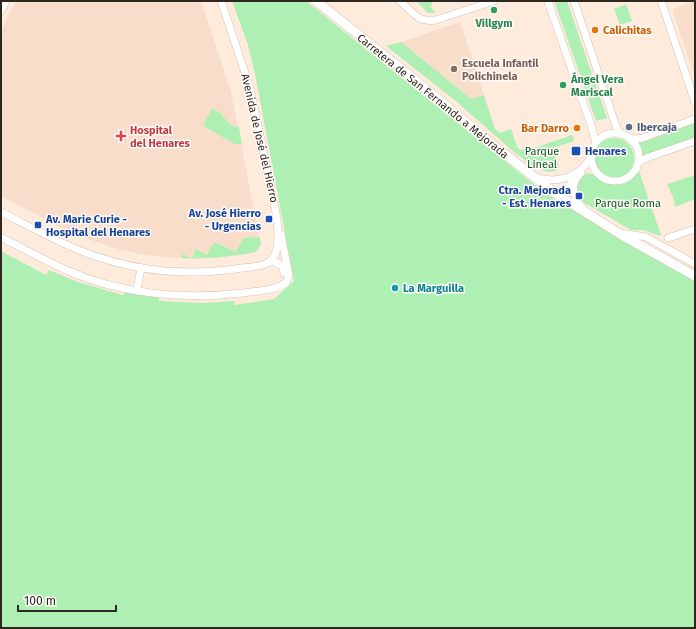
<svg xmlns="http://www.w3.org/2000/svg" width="696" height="629" font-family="'Fira Sans',sans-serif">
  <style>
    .built { fill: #f8deca }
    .green { fill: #aef0b3 }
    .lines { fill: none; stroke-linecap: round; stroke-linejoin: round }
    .minor-casing { stroke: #d6c3b4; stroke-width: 8 }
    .tertiary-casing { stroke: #d6c3b4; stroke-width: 10 }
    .minor { stroke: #fff; stroke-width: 7 }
    .tertiary { stroke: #fff; stroke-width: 9 }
    .leisure-dot { fill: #2e9e5b; stroke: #fffbf8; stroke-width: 1.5 }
    .food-dot { fill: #e8710a; stroke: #fffbf8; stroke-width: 1.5 }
    .education-dot { fill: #8d6e63; stroke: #fffbf8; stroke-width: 1.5 }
    .service-dot { fill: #5c6f8a; stroke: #fffbf8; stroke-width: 1.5 }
    .health-dot { fill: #e0444e; stroke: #fffbf8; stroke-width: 1.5 }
    .transit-dot { fill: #1a4fb4; stroke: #fffbf8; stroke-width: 1.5 }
    .culture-dot { fill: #0f9aa8; stroke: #fffbf8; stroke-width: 1.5 }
    .labels { text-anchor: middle; stroke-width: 3; stroke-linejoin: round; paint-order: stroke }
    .leisure-label { font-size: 11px; font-weight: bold; fill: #27864d; stroke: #fffbf8 }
    .food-label { font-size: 11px; font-weight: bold; fill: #c56008; stroke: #fffbf8; text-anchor: start }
    .education-label { font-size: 11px; font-weight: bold; fill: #785e54; stroke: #fffbf8; text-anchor: start }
    .street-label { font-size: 11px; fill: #2e2721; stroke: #fffbf8 }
    .service-label { font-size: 11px; font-weight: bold; fill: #4e5e75; stroke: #fffbf8; text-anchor: start }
    .health-label { font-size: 11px; font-weight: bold; fill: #be3a42; stroke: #fffbf8; text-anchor: start }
    .park-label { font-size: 11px; fill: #0b561e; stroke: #fffbf8 }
    .transit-label { font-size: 11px; font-weight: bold; fill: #164399; stroke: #fffbf8; text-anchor: start }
    .culture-label { font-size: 11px; font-weight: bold; fill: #0d838f; stroke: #fffbf8; text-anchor: start }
  </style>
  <rect width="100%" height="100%" fill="#feebdb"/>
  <g class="built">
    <polygon points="16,1 201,1 231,92 261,245 256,252 239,255 201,259 163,257 140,254 121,250 88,239 58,226 1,196 1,31"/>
    <polygon points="695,1 695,77 672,9"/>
    <polygon points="460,22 484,95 471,99 401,42"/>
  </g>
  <g class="green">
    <polygon points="232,1 306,1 546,194 606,230 695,281 695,628 1,628 1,251 46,275 49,270 78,282 123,295 124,295 124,291 158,297 160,301 202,303 234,301 235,305 274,299 294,281 256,79 248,45"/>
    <polygon points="416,1 432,1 432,5 430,6 436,13 428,13"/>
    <polygon points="560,1 567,1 607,118 596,121 555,3"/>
    <polygon points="626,4 632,21 620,25 614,9"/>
    <polygon points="401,42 471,99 484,95 495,129 500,133 511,129 517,147 520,150 537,147 572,135 574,141 553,148 559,167 555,171 547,172 533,166 514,152 457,102 386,46"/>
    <path d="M212,108c3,2 6,3 9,6 6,6 8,13 18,13l3,17h-7l-32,-18z"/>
    <polygon points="695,122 695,138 643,156 641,155 637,142"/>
    <circle cx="614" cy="158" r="20"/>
    <path d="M639,171l22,64 -1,1 -17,-6h-12l-48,-28 -6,-9 -1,-10c2,-3 5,-8 9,-9 11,-6 29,28 54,-3z"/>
    <polygon points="695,175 695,199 675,207 674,200 667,184"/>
    <path d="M260,237l1,8 -5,7c-25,5 -50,7 -75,6l2,-4 9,4 4,-9 11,6 7,-13 22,10 7,-14z"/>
  </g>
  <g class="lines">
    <g class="minor-casing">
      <g id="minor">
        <path d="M400,1c13,11 17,22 36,19l58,-19"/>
        <polyline points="548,1 591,125 596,143"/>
        <polyline points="574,1 616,126 620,134"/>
        <polyline points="661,1 695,102"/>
        <polyline points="1,11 6,1"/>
        <circle cx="615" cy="157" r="24"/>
        <polyline points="628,138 635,139 643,138 695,119"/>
        <polyline points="638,162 649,157 695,141"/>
        <path d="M536,178c23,5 42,1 55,-21"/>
        <path d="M576,179c-6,11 0,23 8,30"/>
        <polyline points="555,193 564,191 581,173"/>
        <path d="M1,212c30,15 59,32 91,43 48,17 100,21 150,13 9,-1 20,-1 27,-6 13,-9 9,-36 7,-49l-26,-125 -29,-87"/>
        <polyline points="620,233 646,237 695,264"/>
        <path d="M1,237c21,11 43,23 65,33 54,24 118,30 176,23 14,-2 32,-2 44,-10l3,-8 -8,-40"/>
        <polyline points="668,238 695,229"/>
        <polyline points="269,262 275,262 283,266 284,273"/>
        <polyline points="137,290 141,268"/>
      </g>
    </g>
    <g class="tertiary-casing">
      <polyline id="tertiary" points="316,1 408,74 492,144 555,193 620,234 695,276"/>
    </g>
    <use href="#minor" class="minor"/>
    <use href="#tertiary" class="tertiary"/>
  </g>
  <g class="leisure-dot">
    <circle cx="494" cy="10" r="4"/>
    <circle cx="563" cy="85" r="4"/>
  </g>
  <g class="food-dot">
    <circle cx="595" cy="30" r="4"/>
    <circle cx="577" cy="128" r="4"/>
  </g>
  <circle class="education-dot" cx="454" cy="69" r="4"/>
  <circle class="service-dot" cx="629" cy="127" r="4"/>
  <path class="health-dot" d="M119 130h4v4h4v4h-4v4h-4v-4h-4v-4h4z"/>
  <g class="transit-dot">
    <rect x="571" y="146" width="10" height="10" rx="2"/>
    <rect x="575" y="192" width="8" height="8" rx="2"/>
    <rect x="265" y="215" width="8" height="8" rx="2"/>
    <rect x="34" y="221" width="8" height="8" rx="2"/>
  </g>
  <circle class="culture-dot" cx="395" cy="288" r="4"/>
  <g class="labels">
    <g class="leisure-label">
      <text x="494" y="27">Villgym</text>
      <text x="571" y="83" text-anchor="start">Ángel Vera<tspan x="571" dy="13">Mariscal</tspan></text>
    </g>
    <g class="food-label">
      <text x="603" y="34">Calichitas</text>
      <text x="569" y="132" text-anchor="end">Bar Darro</text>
    </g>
    <g class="education-label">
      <text x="462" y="67">Escuela Infantil<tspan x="462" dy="13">Polichinela</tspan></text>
    </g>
    <g class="street-label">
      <text transform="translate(433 96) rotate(39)" y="4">Carretera de San Fernando a Mejorada</text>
      <text transform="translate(260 138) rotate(77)" y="4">Avenida de José del Hierro</text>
    </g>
    <g class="service-label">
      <text x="637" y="131">Ibercaja</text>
    </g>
    <g class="health-label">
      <text x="130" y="134">Hospital<tspan x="130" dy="13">del Henares</tspan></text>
    </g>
    <g class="park-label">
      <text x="542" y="155">Parque<tspan x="542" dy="13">Lineal</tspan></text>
      <text x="628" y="207">Parque Roma</text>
    </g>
    <g class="transit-label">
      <text x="585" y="155">Henares</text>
      <text x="571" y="194" text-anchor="end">Ctra. Mejorada<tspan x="571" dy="13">- Est. Henares</tspan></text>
      <text x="261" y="217" text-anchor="end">Av. José Hierro<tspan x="261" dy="13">- Urgencias</tspan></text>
      <text x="46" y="223">Av. Marie Curie -<tspan x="46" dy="13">Hospital del Henares</tspan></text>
    </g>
    <g class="culture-label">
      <text x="403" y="292">La Marguilla</text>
    </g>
  </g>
  <rect width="696" height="629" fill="none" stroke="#2e2721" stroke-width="4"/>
  <path d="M18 605v6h98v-6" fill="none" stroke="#2e2721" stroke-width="2"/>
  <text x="24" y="605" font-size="12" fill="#2e2721" stroke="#fffbf8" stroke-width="3" paint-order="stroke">100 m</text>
</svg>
